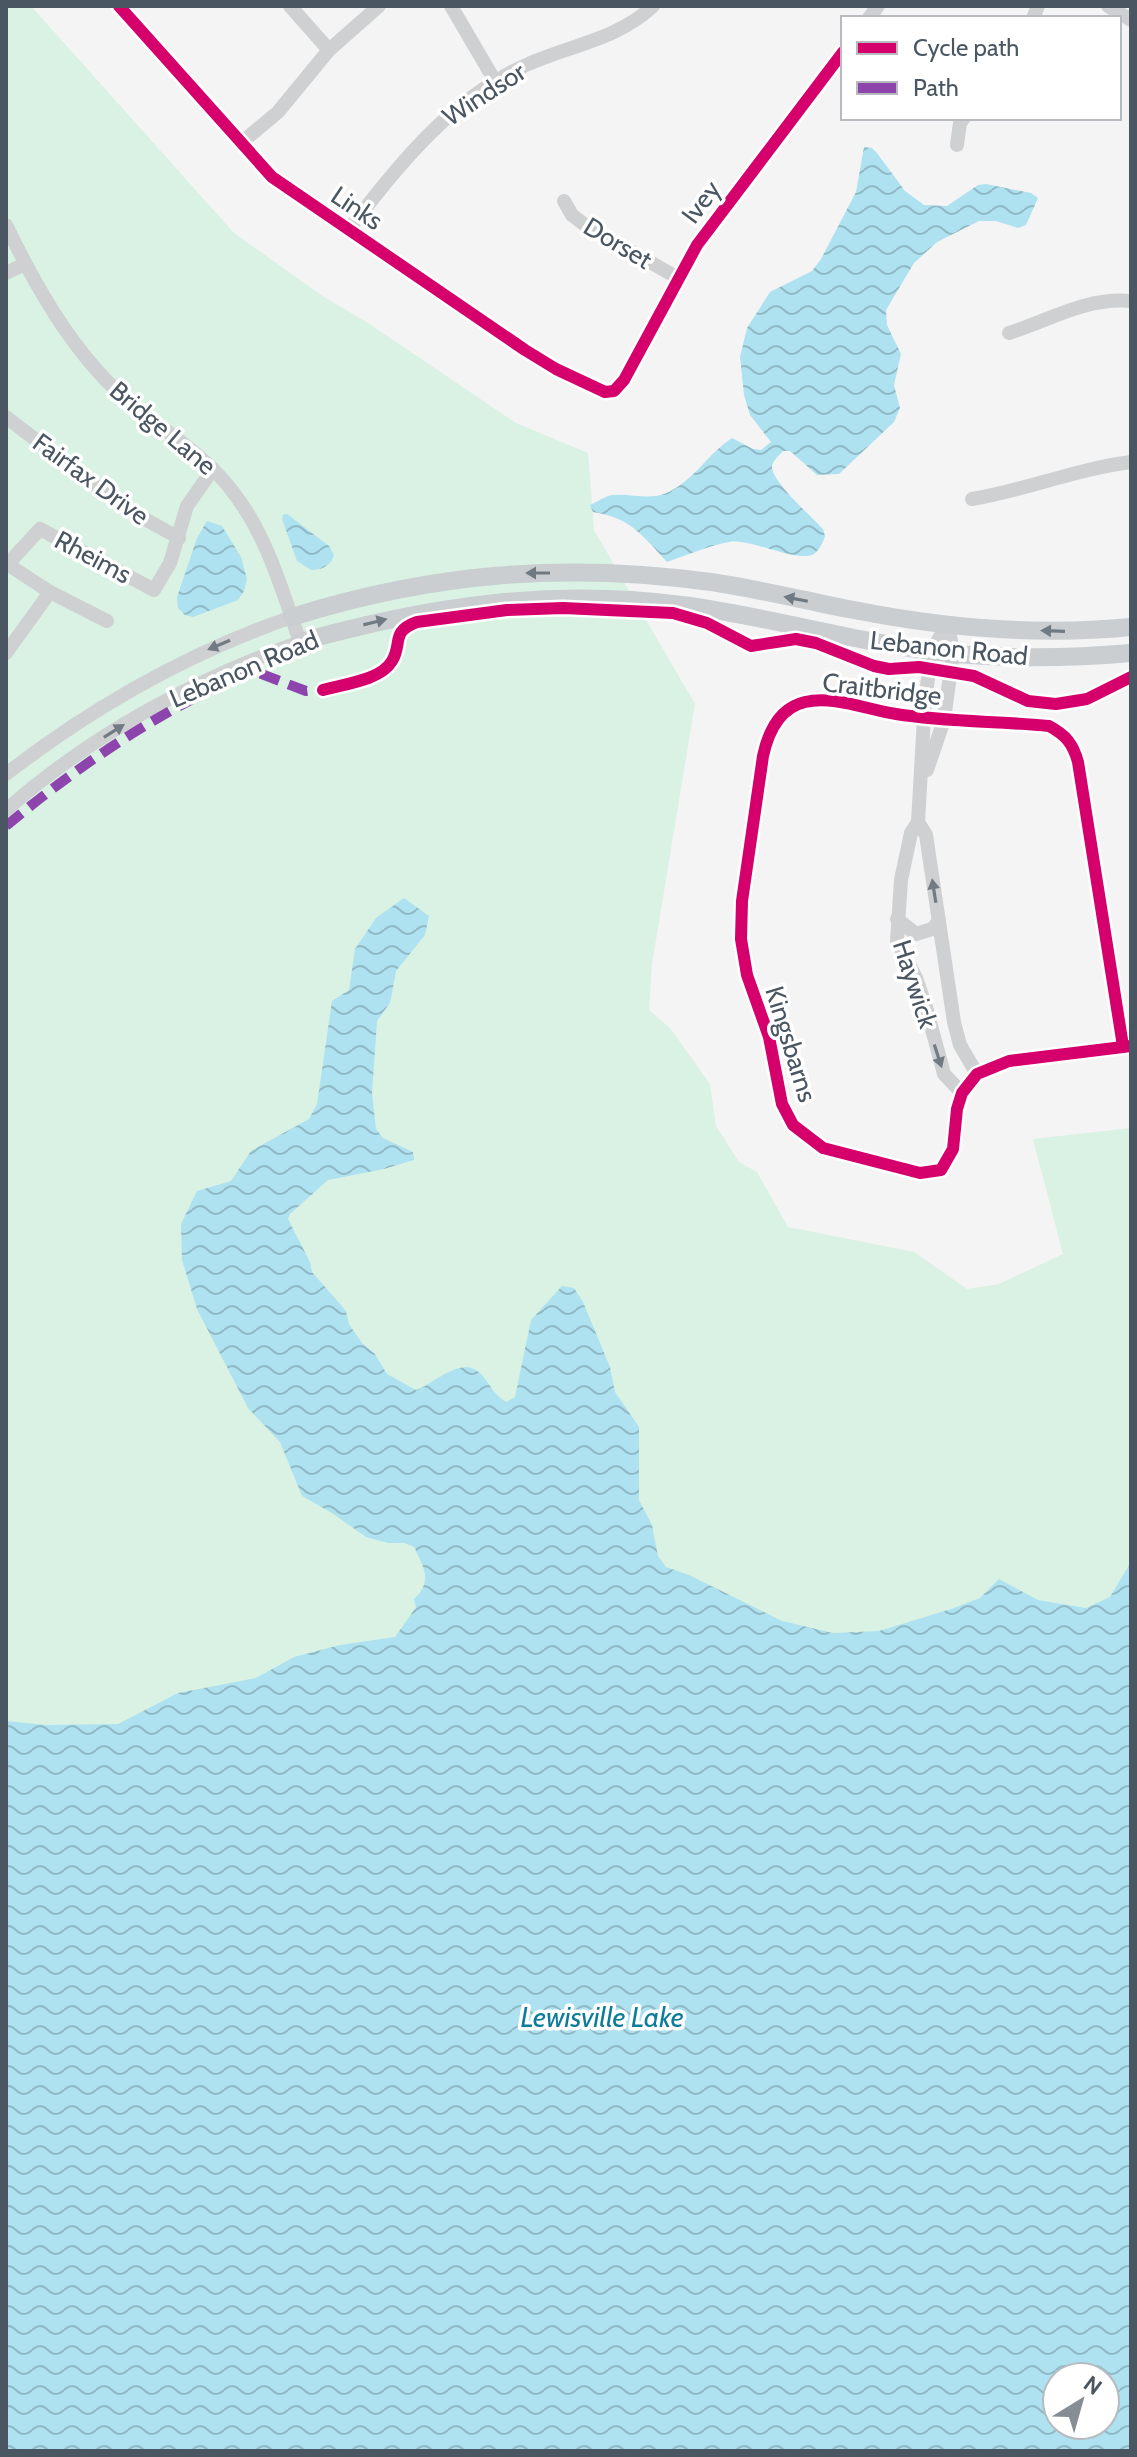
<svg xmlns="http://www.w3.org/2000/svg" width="1137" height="2457" font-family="Cabin,sans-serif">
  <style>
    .grass { fill: #d9f2e3 }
    .water { fill: url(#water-waves); fill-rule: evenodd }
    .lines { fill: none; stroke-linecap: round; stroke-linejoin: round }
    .minor { stroke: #ced0d2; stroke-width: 14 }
    .major { stroke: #caced1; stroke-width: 18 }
    .quiet { stroke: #8e44ad; stroke-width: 10; stroke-dasharray: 20 10; stroke-linecap: butt }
    .cycleway-casing { stroke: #fff; stroke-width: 17 }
    .cycleway { stroke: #d6006c; stroke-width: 12 }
    .oneway { fill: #707a83 }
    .oneway2 { fill: #727b83 }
    .labels { text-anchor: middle; stroke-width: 7; stroke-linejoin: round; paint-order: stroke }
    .street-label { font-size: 26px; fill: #4a5661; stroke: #fff }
    .water-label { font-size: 28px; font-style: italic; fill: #0c7c9b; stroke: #fff }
  </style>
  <defs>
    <pattern id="water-waves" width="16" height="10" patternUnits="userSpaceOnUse" patternTransform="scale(2)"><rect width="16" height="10" fill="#aee2f0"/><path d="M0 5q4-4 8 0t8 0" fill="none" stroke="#90bac6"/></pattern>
  </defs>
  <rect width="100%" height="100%" fill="#f4f4f4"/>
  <polygon class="grass" points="6,6 31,6 234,233 324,297 365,321 516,423 588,453 594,530 695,704 652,964 649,1010 670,1028 710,1084 716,1126 739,1162 757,1172 788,1227 914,1252 967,1289 999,1284 1063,1254 1033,1139 1131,1128 1131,1872 6,1993"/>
  <g class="water">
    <path d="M864,147l8,1 5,5 28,38 19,14 23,1 31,-21 8,-1 45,9 7,5 -12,27 -8,3 -22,-7h-17l-42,21 -23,21 -28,47 1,15 14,29 -7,31 6,23 -6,14 -55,52 -22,1 -27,-24h-7c-4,5 -11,10 -11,16 0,15 40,50 51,62l2,7c-2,6 -5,13 -10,17 -14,12 -64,-15 -86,-11 -21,4 -42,13 -62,20 -25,-27 -36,-44 -74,-50l-3,-7c7,-3 15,-9 23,-10 17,-2 34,5 51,-1 29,-11 43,-40 68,-56l21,11 8,1 10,-8 -21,-27 -6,-20 -4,-38 7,-29 23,-36 42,-21 9,-12 35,-67z"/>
    <path d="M287,514l42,32 5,9c-3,11 -13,15 -23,15l-14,-9 -15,-42 1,-4z"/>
    <polygon points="207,521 222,526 241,557 247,579 244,591 238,600 193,617 185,615 178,608 177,597 197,538"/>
    <path d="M404,898l25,18 -4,19 -29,36 -6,32 -13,18 -5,72 4,36 7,9 30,14 1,8 -30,9 -56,11 -38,34 -2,5 22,43 2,10 34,39 3,13 13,19 13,11 12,20 29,16c18,-6 45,-35 64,-17 11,11 10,18 26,29l9,-5 16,-77 31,-34 12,2 9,14 27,65 5,25 24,35v73l13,25 6,31 8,11 23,8 93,46 51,12 46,-2 72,-22 29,-11 19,-19 39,21 48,8 24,-11 21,-35v889h-1125v-730l40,4 72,-1 60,-31 78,-15 38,-21 46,-12 55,-8 21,-30 -2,-8c19,-18 10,-31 0,-52l-9,-4h-17l-22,-6 -34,-24 -30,-17 -22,-54 -32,-34 -51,-99 -15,-49 -1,-36 16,-33 34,-10 20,-30 58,-32 8,-15 15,-103 17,-11 6,-41 21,-31zM1105,2377v48h-48v-48z"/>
  </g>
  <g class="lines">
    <g class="minor">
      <polyline points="119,6 272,177 525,350 556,369 605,392 614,391 624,380 697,245 843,52"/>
      <polyline points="290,6 329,50"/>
      <polyline points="451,6 495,81"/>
      <polyline points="1108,6 1131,20"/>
      <polyline points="869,18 878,6"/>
      <polyline points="1033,18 1038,6"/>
      <polyline points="241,143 278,112 329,50 379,6"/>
      <polyline points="957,145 960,123 964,118"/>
      <polyline points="564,201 572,215 585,225 678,278"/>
      <path d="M6,225c30,62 65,124 116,171 37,33 81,56 111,96 34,44 49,98 67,150 -106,38 -209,93 -294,168"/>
      <path d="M349,229c51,-65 100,-129 177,-164 44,-20 91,-25 127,-59"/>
      <polyline points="6,273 25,264"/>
      <path d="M1009,333c41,-13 77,-36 122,-32"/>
      <polyline points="6,417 125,508 179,538"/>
      <path d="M972,499c54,-9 104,-30 159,-37"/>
      <polyline points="7,564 50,592 107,621"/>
      <polyline points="6,566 40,529 154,590 170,563 187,506 213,469"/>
      <polyline points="948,624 932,650 925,700 918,822 911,833 901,880 897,941 916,978 926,1007 944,1074 962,1093"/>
      <polyline points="6,653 50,592"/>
      <polyline points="927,770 944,720 953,653 948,624"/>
      <path d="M6,774c87,-67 182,-121 286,-157"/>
      <polyline points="918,822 926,835 954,1022 960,1045 977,1074"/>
      <polyline points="897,919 916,934 932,929 939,921"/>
      <path d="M1123,1046l-45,-284c-5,-18 -12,-27 -29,-36 -51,-5 -102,-4 -153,-12 -28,-4 -63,-19 -91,-12 -26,6 -37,31 -42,54l-21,145 -1,38 6,36 22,62 13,67 11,21 30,23 97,25 21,-3 12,-21 4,-40 5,-16 15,-19 32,-13 122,-15"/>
    </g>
    <g class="major">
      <path d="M292,617c140,-44 273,-55 419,-35 48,7 95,19 143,28 91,18 184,26 277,17"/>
      <path d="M300,642c129,-36 248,-54 382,-37 92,12 182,40 274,49 58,5 117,4 175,-1"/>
    </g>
    <path class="quiet" d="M6,826c55,-46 114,-88 177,-122 23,-12 47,-26 73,-32l50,19 23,-3"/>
    <g class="cycleway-casing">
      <g id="cycleway">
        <polyline points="119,6 272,177 525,350 556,369 605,392 614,391 624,380 697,245 843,52"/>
        <path d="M323,690c20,-6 57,-9 69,-29 11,-18 -2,-29 25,-39l90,-12 56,-2 110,5 34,10 44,23 45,-7 20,4 58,23 15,3 30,-2 55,9 54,25 28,3 31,-5 44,-22"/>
        <path d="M1123,1046l-45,-284c-5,-18 -12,-27 -29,-36 -51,-5 -102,-4 -153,-12 -28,-4 -63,-19 -91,-12 -26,6 -37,31 -42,54l-21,145 -1,38 6,36 22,62 13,67 11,21 30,23 97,25 21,-3 12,-21 4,-40 5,-16 15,-19 32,-13 122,-15"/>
      </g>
    </g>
    <use href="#cycleway" class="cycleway"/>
  </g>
  <defs><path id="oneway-solid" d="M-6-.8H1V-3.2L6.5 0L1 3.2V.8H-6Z" transform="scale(2)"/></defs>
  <g class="oneway">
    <use href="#oneway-solid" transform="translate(538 573) rotate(180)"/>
    <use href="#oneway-solid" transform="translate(796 599) rotate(-169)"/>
    <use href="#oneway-solid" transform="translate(375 622) rotate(-14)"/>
    <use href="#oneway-solid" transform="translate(1053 631) rotate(-178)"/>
  </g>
  <g class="oneway2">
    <use href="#oneway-solid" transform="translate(219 645) rotate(157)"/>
    <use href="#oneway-solid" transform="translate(114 731) rotate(-32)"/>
    <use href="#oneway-solid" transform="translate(934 891) rotate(-99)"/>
    <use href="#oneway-solid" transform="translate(938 1056) rotate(72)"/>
  </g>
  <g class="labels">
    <g class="street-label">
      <text transform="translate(484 94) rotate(-33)" y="9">Windsor</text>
      <text transform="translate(701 202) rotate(-53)" y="9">Ivey</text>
      <text transform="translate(357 208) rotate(34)" y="9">Links</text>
      <text transform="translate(618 243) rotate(31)" y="9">Dorset</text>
      <text transform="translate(163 428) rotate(40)" y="9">Bridge Lane</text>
      <text transform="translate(91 479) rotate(36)" y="9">Fairfax Drive</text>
      <text transform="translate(93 557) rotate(28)" y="9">Rheims</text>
      <text transform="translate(949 648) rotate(6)" y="9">Lebanon Road</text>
      <text transform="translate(244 669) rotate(-23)" y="9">Lebanon Road</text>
      <text transform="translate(882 689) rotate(7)" y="9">Craitbridge</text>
      <text transform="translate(915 984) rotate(72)" y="9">Haywick</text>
      <text transform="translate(791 1044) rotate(73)" y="9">Kingsbarns</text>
    </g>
    <g class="water-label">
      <text x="602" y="2027">Lewisville Lake</text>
    </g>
  </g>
  <rect width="1137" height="2457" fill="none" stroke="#4a5661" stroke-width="16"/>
  <rect x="841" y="16" width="280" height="104" fill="#ffffff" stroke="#b7bbc0" stroke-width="2"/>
  <rect x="857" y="42" width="40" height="12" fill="#d6006c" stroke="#b7bbc0" stroke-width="2"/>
  <text x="913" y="56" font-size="24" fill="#4a5661">Cycle path</text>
  <rect x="857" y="82" width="40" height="12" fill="#8e44ad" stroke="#b7bbc0" stroke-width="2"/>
  <text x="913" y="96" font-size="24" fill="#4a5661">Path</text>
  <g transform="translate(1081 2401) rotate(37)"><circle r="38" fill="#ffffff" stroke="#b7bbc0" stroke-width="2"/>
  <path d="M0-6L14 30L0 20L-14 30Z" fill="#868d94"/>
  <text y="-12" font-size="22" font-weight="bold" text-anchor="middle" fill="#4a5661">N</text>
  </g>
</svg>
